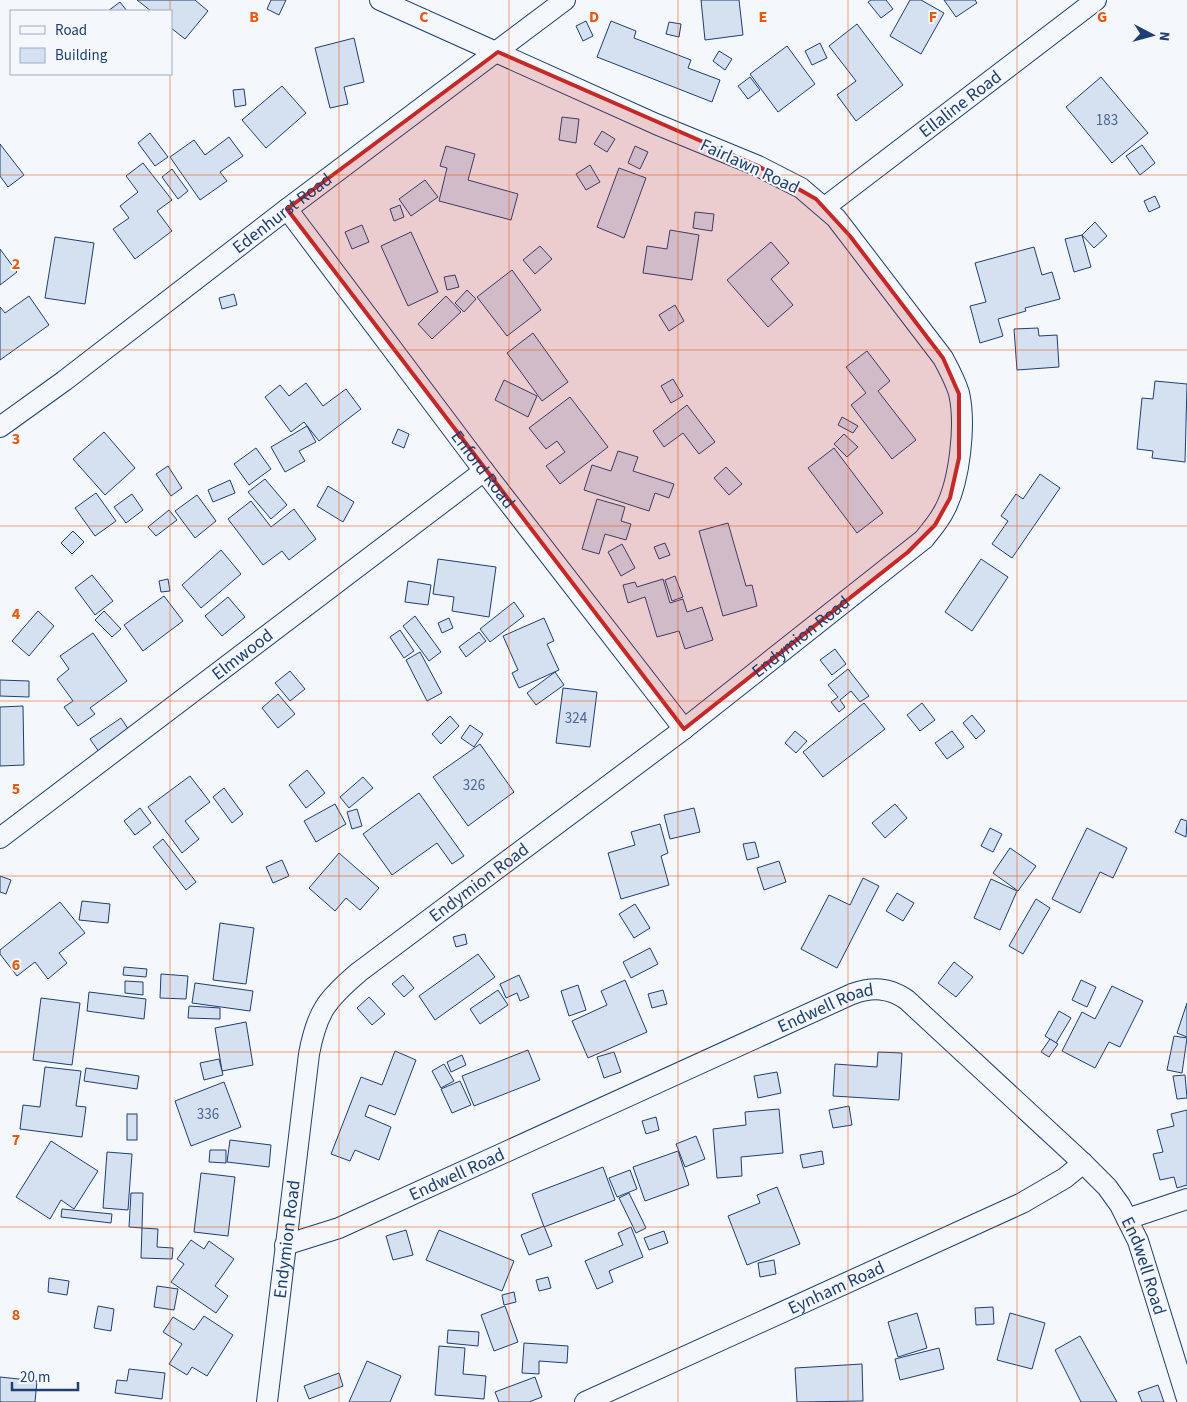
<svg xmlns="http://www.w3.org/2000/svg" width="1187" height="1402" font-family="'Source Sans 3',sans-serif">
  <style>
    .building { fill: #d5e0f0; stroke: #1d3f73 }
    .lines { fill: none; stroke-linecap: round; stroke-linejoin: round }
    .minor-casing { stroke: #1d3f73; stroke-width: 22 }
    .minor { stroke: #f4f7fb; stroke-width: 20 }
    .marked { fill: #c62828; fill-opacity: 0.2; stroke: #c62828; stroke-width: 4; stroke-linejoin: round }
    .grid { fill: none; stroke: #e8590c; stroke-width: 1; stroke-opacity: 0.55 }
    .labels { text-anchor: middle; stroke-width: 4; stroke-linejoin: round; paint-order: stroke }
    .number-label { font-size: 15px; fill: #4b6792 }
    .street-label { font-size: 18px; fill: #1d3f73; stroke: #f4f7fb }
    .grid-label { font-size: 16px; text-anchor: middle; font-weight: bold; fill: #e8590c; stroke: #f4f7fb; stroke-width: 4; stroke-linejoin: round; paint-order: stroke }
  </style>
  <rect width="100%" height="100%" fill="#f4f7fb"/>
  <g class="building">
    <polygon points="137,0 195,0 208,11 185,39 171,28 171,11 151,11"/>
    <polygon points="271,0 286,0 279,15 267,9"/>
    <polygon points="701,0 739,0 743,35 705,40"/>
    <polygon points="871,0 886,0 893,9 881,18 868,2"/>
    <polygon points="910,0 921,0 944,13 921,54 890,36"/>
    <polygon points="944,0 975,0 977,3 956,17"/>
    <polygon points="120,2 127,11 108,11"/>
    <polygon points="586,21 593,36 583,41 576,26"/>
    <polygon points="611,21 636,31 634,38 691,60 688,68 720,80 712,102 597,57"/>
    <polygon points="669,22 681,24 679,37 666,34"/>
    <polygon points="857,24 903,85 856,121 837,95 856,81 829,46"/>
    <polygon points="354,38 364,82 344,87 348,104 330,108 315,48"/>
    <polygon points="820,43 827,58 812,65 805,51"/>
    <polygon points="787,46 815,84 778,112 750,74"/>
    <polygon points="719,51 732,59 725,70 713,61"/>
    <polygon points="750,77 760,90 748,99 738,86"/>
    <polygon points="1101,77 1148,133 1112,163 1066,107"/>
    <polygon points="282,86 306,113 266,148 242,120"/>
    <polygon points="244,89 246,105 235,107 233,90"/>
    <polygon points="562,117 579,119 576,143 559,140"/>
    <polygon points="602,131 615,139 607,152 594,144"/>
    <polygon points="150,133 168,157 155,166 138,143"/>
    <polygon points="229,137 243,156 220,172 227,181 200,200 170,157 194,140 205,155"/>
    <polygon points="0,144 24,175 8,187 0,176"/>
    <polygon points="1142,145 1155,163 1140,175 1126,156"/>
    <polygon points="446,146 475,154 468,180 518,194 511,220 439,201 447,168 440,166"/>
    <polygon points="635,146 648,152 640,169 628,163"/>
    <polygon points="143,163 172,200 157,211 172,231 135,259 113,229 129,218 120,206 138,192 126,176"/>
    <polygon points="590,165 600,182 586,190 576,174"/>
    <polygon points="619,168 646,178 624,238 597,227"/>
    <polygon points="172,169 188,191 178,199 162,177"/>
    <polygon points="425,180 438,197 411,216 399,199"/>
    <polygon points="1155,196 1160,207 1149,212 1144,201"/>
    <polygon points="400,205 404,217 394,221 390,209"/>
    <polygon points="695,212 714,214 712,231 693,228"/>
    <polygon points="1095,222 1107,236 1094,248 1082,235"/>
    <polygon points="362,225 369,242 352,249 345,232"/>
    <polygon points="670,230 699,235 692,280 643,273 647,246 667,249"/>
    <polygon points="411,232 438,292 408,306 381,246"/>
    <polygon points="1082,235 1091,267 1074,272 1065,239"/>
    <polygon points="55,237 94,243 85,304 45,298"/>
    <polygon points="771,242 789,263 771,279 793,305 768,327 727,280"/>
    <polygon points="540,246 552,259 535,274 523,260"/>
    <polygon points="1034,247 1042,275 1052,272 1060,299 1025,308 1026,311 998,319 1003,336 980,343 970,306 986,302 975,263"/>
    <polygon points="0,249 17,272 0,285"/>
    <polygon points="512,270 541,310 507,336 477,297"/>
    <polygon points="455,275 459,287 447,290 444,277"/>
    <polygon points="467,290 476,299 464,312 455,303"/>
    <polygon points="234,294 237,305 222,309 219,298"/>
    <polygon points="29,296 49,325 0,360 0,307 5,313"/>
    <polygon points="446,296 461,312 432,339 418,324"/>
    <polygon points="675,305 684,321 669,331 659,315"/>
    <polygon points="1038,328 1039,336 1057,335 1059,367 1017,370 1014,329"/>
    <polygon points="533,333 568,382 542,401 507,353"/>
    <polygon points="867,351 890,381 878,391 916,440 892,459 851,405 866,393 846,367"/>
    <polygon points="673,379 683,396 671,403 661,386"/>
    <polygon points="504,380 537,396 528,417 495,400"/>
    <polygon points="1155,381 1187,384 1185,462 1152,458 1153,451 1137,449 1142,398 1153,399"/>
    <polygon points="306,383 323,406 346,389 361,409 319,441 304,422 291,432 265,397 280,385 289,396"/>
    <polygon points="570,397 608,447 560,484 546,466 565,452 557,441 546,449 529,428"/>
    <polygon points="687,405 715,442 699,454 683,433 664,447 653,431"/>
    <polygon points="842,417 858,426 853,433 838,425"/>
    <polygon points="307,426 316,442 299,451 305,461 285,472 271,447"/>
    <polygon points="398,429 409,434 404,448 392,443"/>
    <polygon points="104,432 135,468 105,495 73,459"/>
    <polygon points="844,434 858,447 847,457 834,444"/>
    <polygon points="256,448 271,469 249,485 234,464"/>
    <polygon points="834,448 883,513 857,533 808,468"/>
    <polygon points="618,451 638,457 633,471 674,484 669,498 655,493 649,511 584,490 592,465 611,471"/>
    <polygon points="168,466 182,488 171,496 156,474"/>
    <polygon points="726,467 742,484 729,495 714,478"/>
    <polygon points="1040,474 1060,488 1012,558 992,544 1008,521 1001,516 1016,494 1023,499"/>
    <polygon points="265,479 287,505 271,519 248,492"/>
    <polygon points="230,480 235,493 213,502 208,490"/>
    <polygon points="328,486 354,502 343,522 317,506"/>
    <polygon points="96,493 116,521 95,536 75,508"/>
    <polygon points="132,494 143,510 126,523 114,507"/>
    <polygon points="197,495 216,521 195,538 175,511"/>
    <polygon points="597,499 625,507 621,521 631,524 626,540 605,534 599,554 582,549"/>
    <polygon points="251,501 271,527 294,509 316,539 289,560 282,551 263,565 228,519"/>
    <polygon points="169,510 177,520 156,536 148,527"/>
    <polygon points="728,523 746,586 752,585 757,606 723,616 699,531"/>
    <polygon points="73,531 84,542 72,554 61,543"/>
    <polygon points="665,543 670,555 659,559 654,547"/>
    <polygon points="622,544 635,568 621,576 608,552"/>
    <polygon points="221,550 241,574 201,608 182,585"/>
    <polygon points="438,559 496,567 489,617 452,611 454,597 433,594"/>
    <polygon points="981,559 1008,577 972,631 945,612"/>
    <polygon points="92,575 113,601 95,615 75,588"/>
    <polygon points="675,576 683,597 672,601 665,580"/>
    <polygon points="168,579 170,591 161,592 159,581"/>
    <polygon points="663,579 670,603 683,599 687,612 702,607 713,640 685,649 679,631 657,637 645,597 628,603 623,585 635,582 637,587"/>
    <polygon points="408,581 431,585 428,605 405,602"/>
    <polygon points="164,596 183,621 143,651 124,625"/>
    <polygon points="228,597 245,617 222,636 205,616"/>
    <polygon points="514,602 524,616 490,642 480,629"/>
    <polygon points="38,611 54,626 29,656 12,641"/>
    <polygon points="104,611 121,629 112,637 95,620"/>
    <polygon points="415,616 441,652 429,661 403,626"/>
    <polygon points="449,618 453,628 442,633 438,623"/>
    <polygon points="544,618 554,641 547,644 559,670 519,688 512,673 518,670 503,636"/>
    <polygon points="400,630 414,651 404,658 390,637"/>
    <polygon points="479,632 486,641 466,657 459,647"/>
    <polygon points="93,633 127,681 90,708 95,714 78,726 64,707 73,701 57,679 69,669 60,656"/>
    <polygon points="835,649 846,664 832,675 820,660"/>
    <polygon points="420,652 442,693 427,701 406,660"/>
    <polygon points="848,669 869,696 860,702 851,691 840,700 845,707 839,712 831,702 838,697 828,685"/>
    <polygon points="290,671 305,689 290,701 275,683"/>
    <polygon points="555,672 564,685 536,705 527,693"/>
    <polygon points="0,680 29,681 29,697 0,696"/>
    <polygon points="563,688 597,692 590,747 556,743"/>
    <polygon points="278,694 295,714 278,728 262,708"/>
    <polygon points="864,703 885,729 823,777 803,752"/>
    <polygon points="922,703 935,720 920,731 907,715"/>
    <polygon points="23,706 24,765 0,766 0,707"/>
    <polygon points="972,715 985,731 976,739 963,723"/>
    <polygon points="450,716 459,726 441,744 432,734"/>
    <polygon points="121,718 130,732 99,752 90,739"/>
    <polygon points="470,725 483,734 474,747 461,738"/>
    <polygon points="795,731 807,741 796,753 785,743"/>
    <polygon points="952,731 964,747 947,759 935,743"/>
    <polygon points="480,744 514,792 468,826 433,777"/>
    <polygon points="307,770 325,793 306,808 289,785"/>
    <polygon points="190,776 210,802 185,821 199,839 182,853 148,807"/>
    <polygon points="363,777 373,788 349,808 340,797"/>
    <polygon points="224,788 243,814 232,823 213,797"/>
    <polygon points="419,793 464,856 452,864 437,843 392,875 363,834"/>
    <polygon points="335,804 346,824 316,842 304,821"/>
    <polygon points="895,804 907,818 885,838 872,823"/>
    <polygon points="140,808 151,823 135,835 124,821"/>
    <polygon points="694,808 700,832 670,839 664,815"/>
    <polygon points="357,809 362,826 352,829 347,812"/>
    <polygon points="1181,819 1187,821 1186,837 1175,832"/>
    <polygon points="660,824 668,853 661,856 669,885 621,899 608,853 635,845 631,832"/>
    <polygon points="990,828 1002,834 993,852 981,846"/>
    <polygon points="1087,828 1127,848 1113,878 1100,872 1080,913 1052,899"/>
    <polygon points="163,839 196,882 186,890 153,847"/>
    <polygon points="755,842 759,857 747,860 743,844"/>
    <polygon points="1010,848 1036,866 1018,891 993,873"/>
    <polygon points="339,853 379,888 360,910 346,898 335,911 309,888"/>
    <polygon points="282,860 289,876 273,883 266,867"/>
    <polygon points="779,861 786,882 764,890 757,868"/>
    <polygon points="0,876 11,880 6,894 0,892"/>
    <polygon points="863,878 879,886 837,968 801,949 829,895 850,905"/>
    <polygon points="991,879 1017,891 1000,930 974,918"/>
    <polygon points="897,893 914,903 903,921 886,911"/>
    <polygon points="1036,899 1050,908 1023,954 1009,946"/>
    <polygon points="82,901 110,904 108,923 79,920"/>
    <polygon points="60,902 85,933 59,953 67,963 48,979 35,962 17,976 0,954 0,950"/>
    <polygon points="635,904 650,928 634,938 619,914"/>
    <polygon points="220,923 254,928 246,984 213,980"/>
    <polygon points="465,934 467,944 456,947 453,937"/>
    <polygon points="650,948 658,964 631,978 623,962"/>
    <polygon points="478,954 495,977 435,1020 419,996"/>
    <polygon points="954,962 973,977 956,997 938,983"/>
    <polygon points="124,967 147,969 146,977 123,975"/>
    <polygon points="161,974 188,976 186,999 160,998"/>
    <polygon points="403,975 414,988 404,997 392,984"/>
    <polygon points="519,975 529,997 520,1001 517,993 506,998 500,984"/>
    <polygon points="625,980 647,1032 588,1058 572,1021 607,1005 601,991"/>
    <polygon points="1081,980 1096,987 1087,1007 1072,1000"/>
    <polygon points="125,981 143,982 143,995 125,993"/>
    <polygon points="195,983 253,991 250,1011 192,1003"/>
    <polygon points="578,985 586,1010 569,1016 561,991"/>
    <polygon points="1112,986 1143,1001 1120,1047 1109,1042 1095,1068 1062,1051 1082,1012 1095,1019"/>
    <polygon points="498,990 508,1005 480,1024 470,1009"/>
    <polygon points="663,990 667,1004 652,1008 648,994"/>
    <polygon points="89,992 146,999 144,1019 87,1011"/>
    <polygon points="369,997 385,1014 372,1025 357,1008"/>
    <polygon points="41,998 80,1003 72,1065 33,1060"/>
    <polygon points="1187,1003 1187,1037 1177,1033"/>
    <polygon points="189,1006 220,1008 220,1019 188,1018"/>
    <polygon points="1059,1011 1071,1018 1056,1043 1045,1036"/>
    <polygon points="246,1022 253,1065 222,1071 215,1028"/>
    <polygon points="1174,1036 1187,1038 1182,1073 1167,1070"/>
    <polygon points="1050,1039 1058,1044 1049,1057 1041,1052"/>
    <polygon points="528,1050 540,1080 474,1106 462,1076"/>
    <polygon points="395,1051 416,1060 395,1115 369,1105 365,1116 391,1127 379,1160 355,1150 350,1161 331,1154 361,1077 382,1085"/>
    <polygon points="614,1052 621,1072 604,1078 597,1057"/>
    <polygon points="878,1052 902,1053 899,1100 833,1096 835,1064 877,1067"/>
    <polygon points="462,1055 466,1065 451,1072 447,1062"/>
    <polygon points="219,1059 223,1075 204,1080 200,1063"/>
    <polygon points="444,1064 454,1081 441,1088 432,1071"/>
    <polygon points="45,1067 81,1071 76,1106 86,1107 82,1137 20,1129 23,1105 40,1107"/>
    <polygon points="86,1068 139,1076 137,1089 84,1081"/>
    <polygon points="777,1072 781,1093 758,1098 754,1076"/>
    <polygon points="1185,1075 1187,1098 1177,1099 1173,1076"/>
    <polygon points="460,1081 471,1105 452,1113 441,1089"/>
    <polygon points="224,1082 241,1127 191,1146 175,1101"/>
    <polygon points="849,1106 852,1125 833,1128 829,1110"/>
    <polygon points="779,1109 783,1153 741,1157 742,1176 717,1178 713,1129 746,1125 745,1112"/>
    <polygon points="1187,1110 1187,1185 1177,1188 1174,1177 1160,1180 1153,1154 1163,1152 1157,1130 1174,1126 1171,1114"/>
    <rect x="127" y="1114" width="10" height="26"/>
    <polygon points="656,1117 659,1130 646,1134 642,1121"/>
    <polygon points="696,1136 705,1159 685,1167 676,1144"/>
    <polygon points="230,1140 271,1145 269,1167 227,1162"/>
    <polygon points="51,1141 98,1171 74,1209 61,1200 50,1219 16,1197"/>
    <polygon points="210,1150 226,1150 226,1163 209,1162"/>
    <polygon points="678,1151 689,1185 645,1201 633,1167"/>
    <polygon points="822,1151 824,1164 803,1168 800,1155"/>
    <polygon points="107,1152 132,1154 128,1210 103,1208"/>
    <polygon points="603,1167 615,1200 544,1227 532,1194"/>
    <polygon points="630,1170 637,1189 617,1197 609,1178"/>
    <polygon points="201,1173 235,1177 228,1236 194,1232"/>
    <polygon points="777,1187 800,1244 747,1265 728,1216 760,1203 757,1195"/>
    <polygon points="131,1193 143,1193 142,1228 129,1227"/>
    <polygon points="629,1193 646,1228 636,1233 619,1198"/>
    <polygon points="62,1209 112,1214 111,1223 61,1217"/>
    <polygon points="544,1226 552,1246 529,1255 521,1235"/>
    <polygon points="631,1227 643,1257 609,1271 613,1282 597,1289 585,1261 623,1245 618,1233"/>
    <polygon points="142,1228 158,1229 157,1247 173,1248 172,1259 141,1258"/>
    <polygon points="406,1230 413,1255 393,1260 386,1236"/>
    <polygon points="439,1230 514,1261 502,1291 426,1260"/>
    <polygon points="664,1231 668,1243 649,1250 644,1238"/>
    <polygon points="191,1240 204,1249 209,1241 234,1259 215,1286 228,1296 216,1313 171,1282 184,1264 177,1259"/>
    <polygon points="774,1260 776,1274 760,1277 758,1263"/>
    <polygon points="548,1277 551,1288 539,1291 536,1280"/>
    <polygon points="49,1278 69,1281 67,1295 48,1292"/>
    <polygon points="157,1286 178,1289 174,1310 154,1307"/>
    <polygon points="514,1292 516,1302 504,1305 502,1295"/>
    <polygon points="98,1306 114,1309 111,1331 94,1328"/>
    <polygon points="505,1306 518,1342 494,1351 481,1315"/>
    <polygon points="993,1307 994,1324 976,1325 975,1308"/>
    <polygon points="917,1313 927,1348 898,1357 888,1322"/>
    <polygon points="1010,1313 1045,1323 1032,1369 997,1360"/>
    <polygon points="204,1316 233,1335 207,1376 192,1367 187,1375 169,1364 182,1344 163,1332 173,1317 194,1330"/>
    <polygon points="448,1330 479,1332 478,1346 447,1343"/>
    <polygon points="1080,1336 1117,1402 1081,1402 1055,1350"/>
    <polygon points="524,1343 568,1346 567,1363 539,1361 539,1374 522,1373"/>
    <polygon points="439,1346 465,1348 463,1374 486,1376 484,1399 435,1395"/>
    <polygon points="939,1348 944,1369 900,1380 895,1359"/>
    <polygon points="367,1361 401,1376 390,1402 349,1402"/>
    <polygon points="862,1364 863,1401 797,1402 795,1368"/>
    <polygon points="129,1369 165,1373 162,1399 115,1393 117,1380 127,1381"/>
    <polygon points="339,1373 343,1386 309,1399 304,1386"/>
    <polygon points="0,1377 37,1381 35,1402 0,1402"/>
    <polygon points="535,1377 542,1397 529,1402 499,1402 495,1392"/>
    <polygon points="1158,1385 1164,1402 1142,1402 1138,1392"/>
  </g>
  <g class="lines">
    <g class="minor-casing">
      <g id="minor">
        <path id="s1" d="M825,207l271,-207"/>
        <path id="s2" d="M287,209l197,262 200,258"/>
        <path id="s3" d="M0,427l64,-46 223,-172 278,-209"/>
        <path id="s4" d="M0,838l484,-367"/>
        <polyline points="1127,1219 1187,1199"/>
        <path id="s5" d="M285,1245l54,-17 513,-234c20,-7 37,-7 55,6l176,163 24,24 13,18 18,36 49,158"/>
        <path id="s6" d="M267,1402l42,-348c8,-42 17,-54 50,-82l325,-243 240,-190c7,-9 15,-18 20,-28 16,-29 22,-87 15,-118 -4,-13 -10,-24 -16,-35l-107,-140 -35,-30 -43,-22 -102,-42 -276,-124"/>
        <path id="s7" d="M585,1402l437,-199 43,-25 18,-15"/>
      </g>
    </g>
    <use href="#minor" class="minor"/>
  </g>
  <path class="marked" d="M498,52l260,114 58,33 34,37 93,122 16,36v64l-9,40 -15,27 -27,27 -224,177 -397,-520z"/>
  <path class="grid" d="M170,0v11M339,0v1402M509,0v1402M678,0v1402M848,0v1402M1017,0v1402M170,74v1328M0,175h1187M0,350h1187M0,526h1187M0,701h1187M0,876h1187M0,1052h1187M0,1227h1187"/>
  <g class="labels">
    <g class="number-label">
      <text x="1107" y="125">183</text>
      <text x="576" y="723">324</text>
      <text x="474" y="790">326</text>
      <text x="208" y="1119">336</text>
    </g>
    <g class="street-label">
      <text dy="6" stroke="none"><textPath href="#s1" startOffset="170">Ellaline Road</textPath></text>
      <text transform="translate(750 166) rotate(25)" y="6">Fairlawn Road</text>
      <text dy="6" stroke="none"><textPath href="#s3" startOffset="354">Edenhurst Road</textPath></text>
      <text dy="6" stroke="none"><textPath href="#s2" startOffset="326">Enford Road</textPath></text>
      <text dy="6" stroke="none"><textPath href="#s6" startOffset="1004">Endymion Road</textPath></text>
      <text dy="6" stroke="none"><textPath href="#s4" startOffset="304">Elmwood</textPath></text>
      <text dy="6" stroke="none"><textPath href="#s6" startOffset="599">Endymion Road</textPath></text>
      <text dy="6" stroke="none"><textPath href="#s5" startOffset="591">Endwell Road</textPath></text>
      <text dy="6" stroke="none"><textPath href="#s5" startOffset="186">Endwell Road</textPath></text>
      <text dy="6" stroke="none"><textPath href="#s6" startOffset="164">Endymion Road</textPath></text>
      <text dy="6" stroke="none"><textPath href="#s5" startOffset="1040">Endwell Road</textPath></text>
      <text dy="6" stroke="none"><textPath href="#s7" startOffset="276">Eynham Road</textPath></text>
    </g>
  </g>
  <g class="grid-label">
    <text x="254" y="22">B</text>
    <text x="424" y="22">C</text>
    <text x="594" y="22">D</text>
    <text x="763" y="22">E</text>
    <text x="933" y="22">F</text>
    <text x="1102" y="22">G</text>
    <text x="16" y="269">2</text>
    <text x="16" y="444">3</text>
    <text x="16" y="619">4</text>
    <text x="16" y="794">5</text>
    <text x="16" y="970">6</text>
    <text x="16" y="1145">7</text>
    <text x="16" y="1320">8</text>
  </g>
  <rect x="10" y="10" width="162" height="65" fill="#f4f7fb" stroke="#9eadc5"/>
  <rect x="20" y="26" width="25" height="8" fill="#f4f7fb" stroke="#9eadc5"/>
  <text x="55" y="35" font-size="15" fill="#1d3f73">Road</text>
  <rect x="20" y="48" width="25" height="15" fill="#d5e0f0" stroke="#9eadc5"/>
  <text x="55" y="60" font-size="15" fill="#1d3f73">Building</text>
  <g transform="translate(1152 35) rotate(96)" stroke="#f4f7fb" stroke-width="4" paint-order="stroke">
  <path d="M0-4L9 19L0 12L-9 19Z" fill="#1d3f73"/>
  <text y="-8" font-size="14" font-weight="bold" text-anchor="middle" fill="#1d3f73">N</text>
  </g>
  <path d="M12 1382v8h66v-8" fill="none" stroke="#1d3f73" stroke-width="2.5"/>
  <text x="20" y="1382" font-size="15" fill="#1d3f73" stroke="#f4f7fb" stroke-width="4" paint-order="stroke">20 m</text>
</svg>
